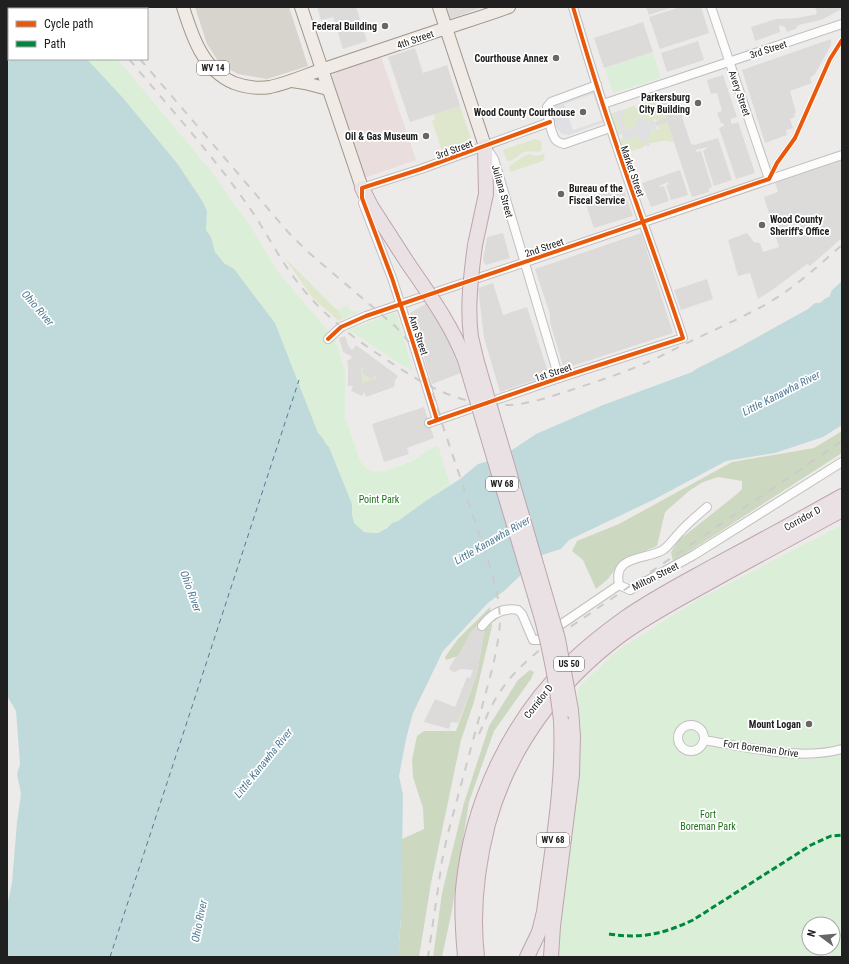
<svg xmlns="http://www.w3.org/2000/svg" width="849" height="964" font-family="'Roboto Condensed',sans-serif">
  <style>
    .commercial { fill: #e9dddd }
    .religious { fill: #dcdbda }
    .construction { fill: #d6d4cc }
    .grass { fill: #dee6cc }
    .forest { fill: #cdd8c1 }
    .park { fill: #dbefd8; fill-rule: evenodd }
    .plaza { fill: #e0dfe3; fill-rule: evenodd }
    .water { fill: #c0dadc }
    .pier { fill: #dddcdb }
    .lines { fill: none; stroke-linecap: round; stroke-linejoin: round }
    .ferry { stroke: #517b95; stroke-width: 1; stroke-dasharray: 5 4; stroke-linecap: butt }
    .street-casing { stroke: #c1c0bf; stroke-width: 10 }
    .primary-casing { stroke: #a19588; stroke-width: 14 }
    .highway-casing { stroke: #bea4af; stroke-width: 16 }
    .street { stroke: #fcfcfc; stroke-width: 8 }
    .primary { stroke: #f0ebe6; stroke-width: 12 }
    .highway { stroke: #e9e1e3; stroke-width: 14 }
    .rail { stroke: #cbcbca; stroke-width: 2; stroke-dasharray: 8 8; stroke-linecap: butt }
    .highway-bridge-casing { stroke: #bea4af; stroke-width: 16; stroke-linecap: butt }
    .highway-bridge { stroke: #e9e1e3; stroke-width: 14 }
    .quiet { stroke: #00873e; stroke-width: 3; stroke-dasharray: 6 3; stroke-linecap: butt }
    .cycleway-casing { stroke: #fff; stroke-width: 6 }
    .cycleway { stroke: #e8590c; stroke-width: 4 }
    .poi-dot { fill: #686766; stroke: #fff; stroke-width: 1.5 }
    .labels { text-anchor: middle; stroke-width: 3.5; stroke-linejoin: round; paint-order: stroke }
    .shield { fill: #fff; stroke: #636363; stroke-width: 1 }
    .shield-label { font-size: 9px; font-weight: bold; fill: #202020 }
    .poi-label { font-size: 10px; font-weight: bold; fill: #202020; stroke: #fff; text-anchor: end }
    .street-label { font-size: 10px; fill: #202020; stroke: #fff }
    .park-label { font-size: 10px; fill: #1e711a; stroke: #fff }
    .water-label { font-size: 11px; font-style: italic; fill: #517b95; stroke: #fff }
  </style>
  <rect width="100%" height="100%" fill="#edebe9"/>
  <polygon class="commercial" points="381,57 416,160 364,178 331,78 334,73"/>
  <g class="religious">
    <polygon points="317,7 356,7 367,41 343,49 333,17 321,20"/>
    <polygon points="446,7 483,7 450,19"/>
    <polygon points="646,7 673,7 649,15"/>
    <polygon points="680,7 701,7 709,33 660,49 649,17"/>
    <polygon points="815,7 842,7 842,9 821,20 799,25 797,26 796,29 787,32 785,27 779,25 780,32 755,41 751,27 776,19 797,18 817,14"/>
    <polygon points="643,22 653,52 604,68 594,38"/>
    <polygon points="831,39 831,45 815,74 810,78 812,83 790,91 796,113 794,114 795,117 790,119 793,128 786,130 787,135 765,143 742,70"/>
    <polygon points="698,41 704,60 667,72 661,53"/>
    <polygon points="415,48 423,73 447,65 460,106 410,122 388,57"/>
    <polygon points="723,75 737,117 731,119 731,123 733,124 738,122 755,173 736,179 719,128 724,126 724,125 723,123 721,123 717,113 722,111 717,93 711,94 707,80"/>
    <polygon points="674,93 691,144 694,145 718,138 732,180 714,186 703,151 706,149 707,147 696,150 696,152 701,151 712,187 709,188 709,192 692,197 659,97"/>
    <polygon points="842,159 842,238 810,266 807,264 775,288 758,299 750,273 738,276 728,240 747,233 754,242 760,243 763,252 779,247 764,197 778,192 775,182"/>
    <polygon points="680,170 688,195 671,200 666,185 669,184 668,182 659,186 660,187 664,186 669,201 651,207 642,183"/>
    <polygon points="622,185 633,216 594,228 584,199"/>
    <polygon points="503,233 510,258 485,265 483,260 487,237"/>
    <polygon points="641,233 673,333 566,368 563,366 550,322 550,314 535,269"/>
    <polygon points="707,279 713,299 681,310 674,290"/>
    <polygon points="493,283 503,315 527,307 549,375 500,392 484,338 478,288"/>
    <polygon points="427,303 445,332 461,373 432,384 410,313"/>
    <polygon points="345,336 349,347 352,350 356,345 398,376 395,380 394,387 366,397 364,392 362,396 351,391 353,386 348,386 348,366 347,361 352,358 351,356 343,352 339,338"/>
    <polygon points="424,407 434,438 407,448 409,454 384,462 372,424"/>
    <polygon points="479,624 485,628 477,674 458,723 451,722 449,729 424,722 435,699 455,707 467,677 470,678 473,670 460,669 455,672 451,671 449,668 471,632"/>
  </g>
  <polygon class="construction" points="195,7 289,7 308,66 267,79 238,74 220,64 207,44"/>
  <g class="grass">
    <path d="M659,97l15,44 -2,1c-10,-3 -14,1 -23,1l-2,-6 3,-8 3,-1 1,3 5,-2 -3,-10 -5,2 1,2 -5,1 -2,-7 -10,3 1,9 -4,1 -1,-2 -7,2 -4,-15 3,-1 -1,-4 12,-4 3,3 3,-1v-4z"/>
    <polygon points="460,106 472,141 442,151 432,121 435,120 434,114"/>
    <polygon points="615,112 622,134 618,135 611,114"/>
    <polygon points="637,133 644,138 646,145 642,148 634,150 630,153 624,151 620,139 624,138 625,140 633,137 633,135"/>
    <path d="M535,139l6,2 1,4 -1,6c-6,2 -11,-1 -17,1 -6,2 -10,10 -17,9l-4,-11z"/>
    <polygon points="530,154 536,156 544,154 545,158 543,159 543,161 510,172 509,167 511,165 524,156"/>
    <polygon points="284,257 336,309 338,310 344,319 342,318 339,321 313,298"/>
    <polygon points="361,367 364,369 362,373 371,379 375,375 377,377 376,379 362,383"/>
  </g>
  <g class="forest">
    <polygon points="842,431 842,453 673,562 671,552 679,540 737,494 742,489 742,481 718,477 703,482 689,491 665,512 657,546 621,561 608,579 596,589 583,560 572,551 577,541 619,524 732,462 814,448"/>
    <polygon points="490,607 492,626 474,702 461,740 431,883 419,957 398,957 401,917 402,839 424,829 423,808 413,777 412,760 417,736 424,731 456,731 477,674 485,628 478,625 471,632 458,656 446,660 445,657 458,639"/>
    <polygon points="530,670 534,672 531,679 494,731 469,802 452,910 442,957 433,957 442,893 464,803 489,726 518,680"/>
  </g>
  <g class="park">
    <polygon points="653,52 661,78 613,93 605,68"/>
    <path d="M87,59h30l4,4 90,108 42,59 25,42 57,67 10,32v46l15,44c11,15 21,11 36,6 5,-2 10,-3 15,-5 9,-5 16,-13 27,-16l12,38 -52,37 -6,2 -11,8 -8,2 -9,-1 -7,-5 -5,-8 -1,-9 1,-6 -23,-57c-5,-5 -5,-9 -11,-14l-87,-166 -10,-7 -6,-8 -4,-15 -5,-7 1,-19 -4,-9 -26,-39 -54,-65z"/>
    <polygon points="347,305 351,312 355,310 359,312 344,319 338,310"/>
    <polygon points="393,313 397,315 413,372 349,330"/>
    <path d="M842,525v432h-285l19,-256 3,-14 39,-37 77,-49zM809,924h24v24h-24z"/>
  </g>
  <g class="plaza">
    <path d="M595,90l10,32 -36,13 -7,-1 -7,-8 -3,-8 2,-11 3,-3zM593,94l9,26 -29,10 -9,-26z"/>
    <polygon points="622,110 624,114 620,115 625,130 631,128 632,130 636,129 635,120 645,117 647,124 651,123 651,121 654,120 657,130 654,131 653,128 650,129 651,131 649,132 650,136 647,137 650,146 647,147 644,139 640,139 639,135 637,135 637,134 633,135 634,137 624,140 615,112"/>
  </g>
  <path class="water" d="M7,7l2,2v50h78l36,39 54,65 26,39 4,9 -1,19 5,7 4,15 9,11 10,6 41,54 43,110c6,5 6,9 11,14l23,57v11l2,8 10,9 9,1h5l9,-5 5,-5 6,-2 29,-21 33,-21 18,-15 11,-3 23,-11 24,-16 67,-29 89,-33 4,-3 40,-20 72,-40 7,-6h5l6,-5 3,-1 3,-7 10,-9v144l-19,12 -48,16 -49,8 -71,38 -86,41 -8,9 -19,6 -38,36 -16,12 -45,48 -30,62 -7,26 -7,37 4,19 -2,122 -3,40h-391v-51l5,-23 5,-61 4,-28 -4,-20 3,-10 -4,-53 -9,-15z"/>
  <polygon class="pier" points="680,113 682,117 656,126 655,122"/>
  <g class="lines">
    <polyline class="ferry" points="110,957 299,380"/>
    <g class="street-casing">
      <g id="street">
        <polyline points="711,7 769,179"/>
        <path d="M597,85l-46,17c-1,2 -3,3 -4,5 -1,6 5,27 8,32 2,3 5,4 9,5l46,-16"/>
        <polyline points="603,104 842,24"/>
        <polyline points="486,147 494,159 559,378"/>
        <polyline points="362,192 362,188 421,169 550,122"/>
        <polyline points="363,203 392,278 415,349 437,420"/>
        <polyline points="328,339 341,327 366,316 842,155"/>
        <path d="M429,423l130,-45 124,-40c-23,-70 -49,-139 -72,-209 -14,-41 -26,-81 -38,-122"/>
        <path d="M619,585c-1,-7 -2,-14 4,-20 11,-9 28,-8 40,-15 7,-5 11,-12 17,-18 8,-9 18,-17 27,-25"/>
        <path d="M482,626c9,-12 20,-19 36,-16l4,4 11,26h5l81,-55 11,5 64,-35 148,-93"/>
        <circle cx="691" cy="738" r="13"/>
        <path d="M704,740c42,7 96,21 138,9"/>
      </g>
    </g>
    <g class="primary-casing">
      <g id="primary">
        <path d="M183,7c9,29 20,63 51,76 11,4 24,6 36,4 20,-4 40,-14 60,-20 39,-13 77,-26 116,-39 21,-7 42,-13 63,-21"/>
        <polyline points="301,7 362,188"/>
        <polyline points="439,7 485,146"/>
        <polyline points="25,9 27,7"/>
        <polyline points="7,13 9,10"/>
        <polyline points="7,26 9,24"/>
        <polyline points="292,81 305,83 328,89"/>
      </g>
    </g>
    <g class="highway-casing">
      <g id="highway">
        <polyline points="362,188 371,206 407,262"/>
        <polyline points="475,245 486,194 485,146"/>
        <path d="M465,957c-2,-23 -4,-45 -2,-68 8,-85 47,-169 109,-228 17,-16 35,-30 53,-43 27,-19 58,-35 87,-51 43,-23 87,-47 130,-71"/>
        <path d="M477,957c-5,-44 0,-90 11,-133 21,-77 70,-142 133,-189 33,-24 70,-42 105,-62 39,-21 77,-42 116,-63"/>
        <path d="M527,957l12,-25 5,-20c8,-63 20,-128 17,-192"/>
        <polyline points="551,957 553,926 572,775 573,736 571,710"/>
      </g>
    </g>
    <use href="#street" class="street"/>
    <use href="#primary" class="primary"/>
    <use href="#highway" class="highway"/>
    <g class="rail">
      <polyline points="82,7 84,9"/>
      <polyline points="94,7 96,9"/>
      <path d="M129,59c39,47 80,92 115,141 20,27 34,58 55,84 23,30 54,54 85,74 23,15 46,31 72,39 14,5 30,8 45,8 24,1 48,-8 70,-15 31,-10 61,-20 90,-34 33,-17 68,-32 102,-50 29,-16 54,-39 79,-61"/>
      <path d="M140,59l148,173 20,20 87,74 15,17 12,21 64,190c7,22 14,45 14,69 -1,14 -4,29 -7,43l-46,171 -5,24 -14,96"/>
      <path d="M479,734c6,-13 11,-27 19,-39 15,-25 39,-43 62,-61l282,-193"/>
    </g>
    <g class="highway-bridge-casing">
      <g id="highway-bridge">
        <path d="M475,245c-4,30 -8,62 -4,92 2,8 4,17 6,25l81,277 13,71"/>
        <path d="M407,262c22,32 44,62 58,98l77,259c9,34 15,67 19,101"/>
      </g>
    </g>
    <use href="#highway-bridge" class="highway-bridge"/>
    <path class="quiet" d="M609,934c33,5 54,0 84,-14l118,-75 20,-9 11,-1"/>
    <g class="cycleway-casing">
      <g id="cycleway">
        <polyline points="328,339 341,327 366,316 769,179 777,163 795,138 830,59 842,40"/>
        <polyline points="437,420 415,349 392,278 362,198 362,188 421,169 550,122"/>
        <path d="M429,423l130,-45 124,-40c-23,-70 -49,-139 -72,-209 -14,-41 -26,-81 -38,-122"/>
      </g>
    </g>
    <use href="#cycleway" class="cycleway"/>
  </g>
  <g class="poi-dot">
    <circle cx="385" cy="26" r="4"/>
    <circle cx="556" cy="58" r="4"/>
    <circle cx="698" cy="103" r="4"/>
    <circle cx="583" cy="112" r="4"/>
    <circle cx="426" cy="136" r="4"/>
    <circle cx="561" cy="194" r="4"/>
    <circle cx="762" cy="225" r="4"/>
    <circle cx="809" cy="724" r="4"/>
  </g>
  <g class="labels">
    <g class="shield">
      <rect x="197" y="61" width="32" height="14" rx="3"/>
      <rect x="486" y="477" width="32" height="14" rx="3"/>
      <rect x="554" y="657" width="30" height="14" rx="3"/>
      <rect x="537" y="833" width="32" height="14" rx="3"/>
    </g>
    <g class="shield-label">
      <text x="213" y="71">WV 14</text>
      <text x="502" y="487">WV 68</text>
      <text x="569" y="667">US 50</text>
      <text x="553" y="843">WV 68</text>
    </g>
    <g class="poi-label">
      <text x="377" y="30">Federal Building</text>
      <text x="548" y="62">Courthouse Annex</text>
      <text x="690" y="101">Parkersburg<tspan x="690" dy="12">City Building</tspan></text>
      <text x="575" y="116">Wood County Courthouse</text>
      <text x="418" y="140">Oil &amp; Gas Museum</text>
      <text x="569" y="192" text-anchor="start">Bureau of the<tspan x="569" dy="12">Fiscal Service</tspan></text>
      <text x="770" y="223" text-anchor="start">Wood County<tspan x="770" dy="12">Sheriff's Office</tspan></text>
      <text x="801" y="728">Mount Logan</text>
    </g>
    <g class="street-label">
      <text transform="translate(415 39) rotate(-19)" y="4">4th Street</text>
      <text transform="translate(768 49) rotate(-18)" y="4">3rd Street</text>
      <text transform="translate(740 93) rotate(71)" y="4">Avery Street</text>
      <text transform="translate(454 149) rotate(-20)" y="4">3rd Street</text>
      <text transform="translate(633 171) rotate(71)" y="4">Market Street</text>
      <text transform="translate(503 191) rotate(74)" y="4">Juliana Street</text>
      <text transform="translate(544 247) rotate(-19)" y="4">2nd Street</text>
      <text transform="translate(419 335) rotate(72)" y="4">Ann Street</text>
      <text transform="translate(553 372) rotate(-18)" y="4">1st Street</text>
      <text transform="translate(802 518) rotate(-29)" y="4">Corridor D</text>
      <text transform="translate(655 576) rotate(-27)" y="4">Milton Street</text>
      <text transform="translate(538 701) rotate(-52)" y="4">Corridor D</text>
      <text transform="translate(761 748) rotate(8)" y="4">Fort Boreman Drive</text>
    </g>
    <g class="park-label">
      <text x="379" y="503">Point Park</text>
      <text x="708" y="818">Fort<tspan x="708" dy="12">Boreman Park</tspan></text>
    </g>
    <g class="water-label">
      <text transform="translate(38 308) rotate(49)" y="4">Ohio River</text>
      <text transform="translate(781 393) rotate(-27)" y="4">Little Kanawha River</text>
      <text transform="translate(492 540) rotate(-30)" y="4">Little Kanawha River</text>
      <text transform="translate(191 591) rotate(70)" y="4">Ohio River</text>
      <text transform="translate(263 763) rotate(-51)" y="4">Little Kanawha River</text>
      <text transform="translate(199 921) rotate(-79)" y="4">Ohio River</text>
    </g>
  </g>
  <rect width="849" height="964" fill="none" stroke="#202020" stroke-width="16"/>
  <rect x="8" y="8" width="140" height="52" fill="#ffffff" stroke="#a6a6a6"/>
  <rect x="16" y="21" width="20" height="6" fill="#e8590c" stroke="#a6a6a6"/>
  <text x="44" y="28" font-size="12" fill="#202020">Cycle path</text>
  <rect x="16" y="41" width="20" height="6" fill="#00873e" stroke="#a6a6a6"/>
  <text x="44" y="48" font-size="12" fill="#202020">Path</text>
  <g transform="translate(821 936) rotate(286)"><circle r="19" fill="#ffffff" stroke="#a6a6a6"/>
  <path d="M0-3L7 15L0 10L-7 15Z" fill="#686766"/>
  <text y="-6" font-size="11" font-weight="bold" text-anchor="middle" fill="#202020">N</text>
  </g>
</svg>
